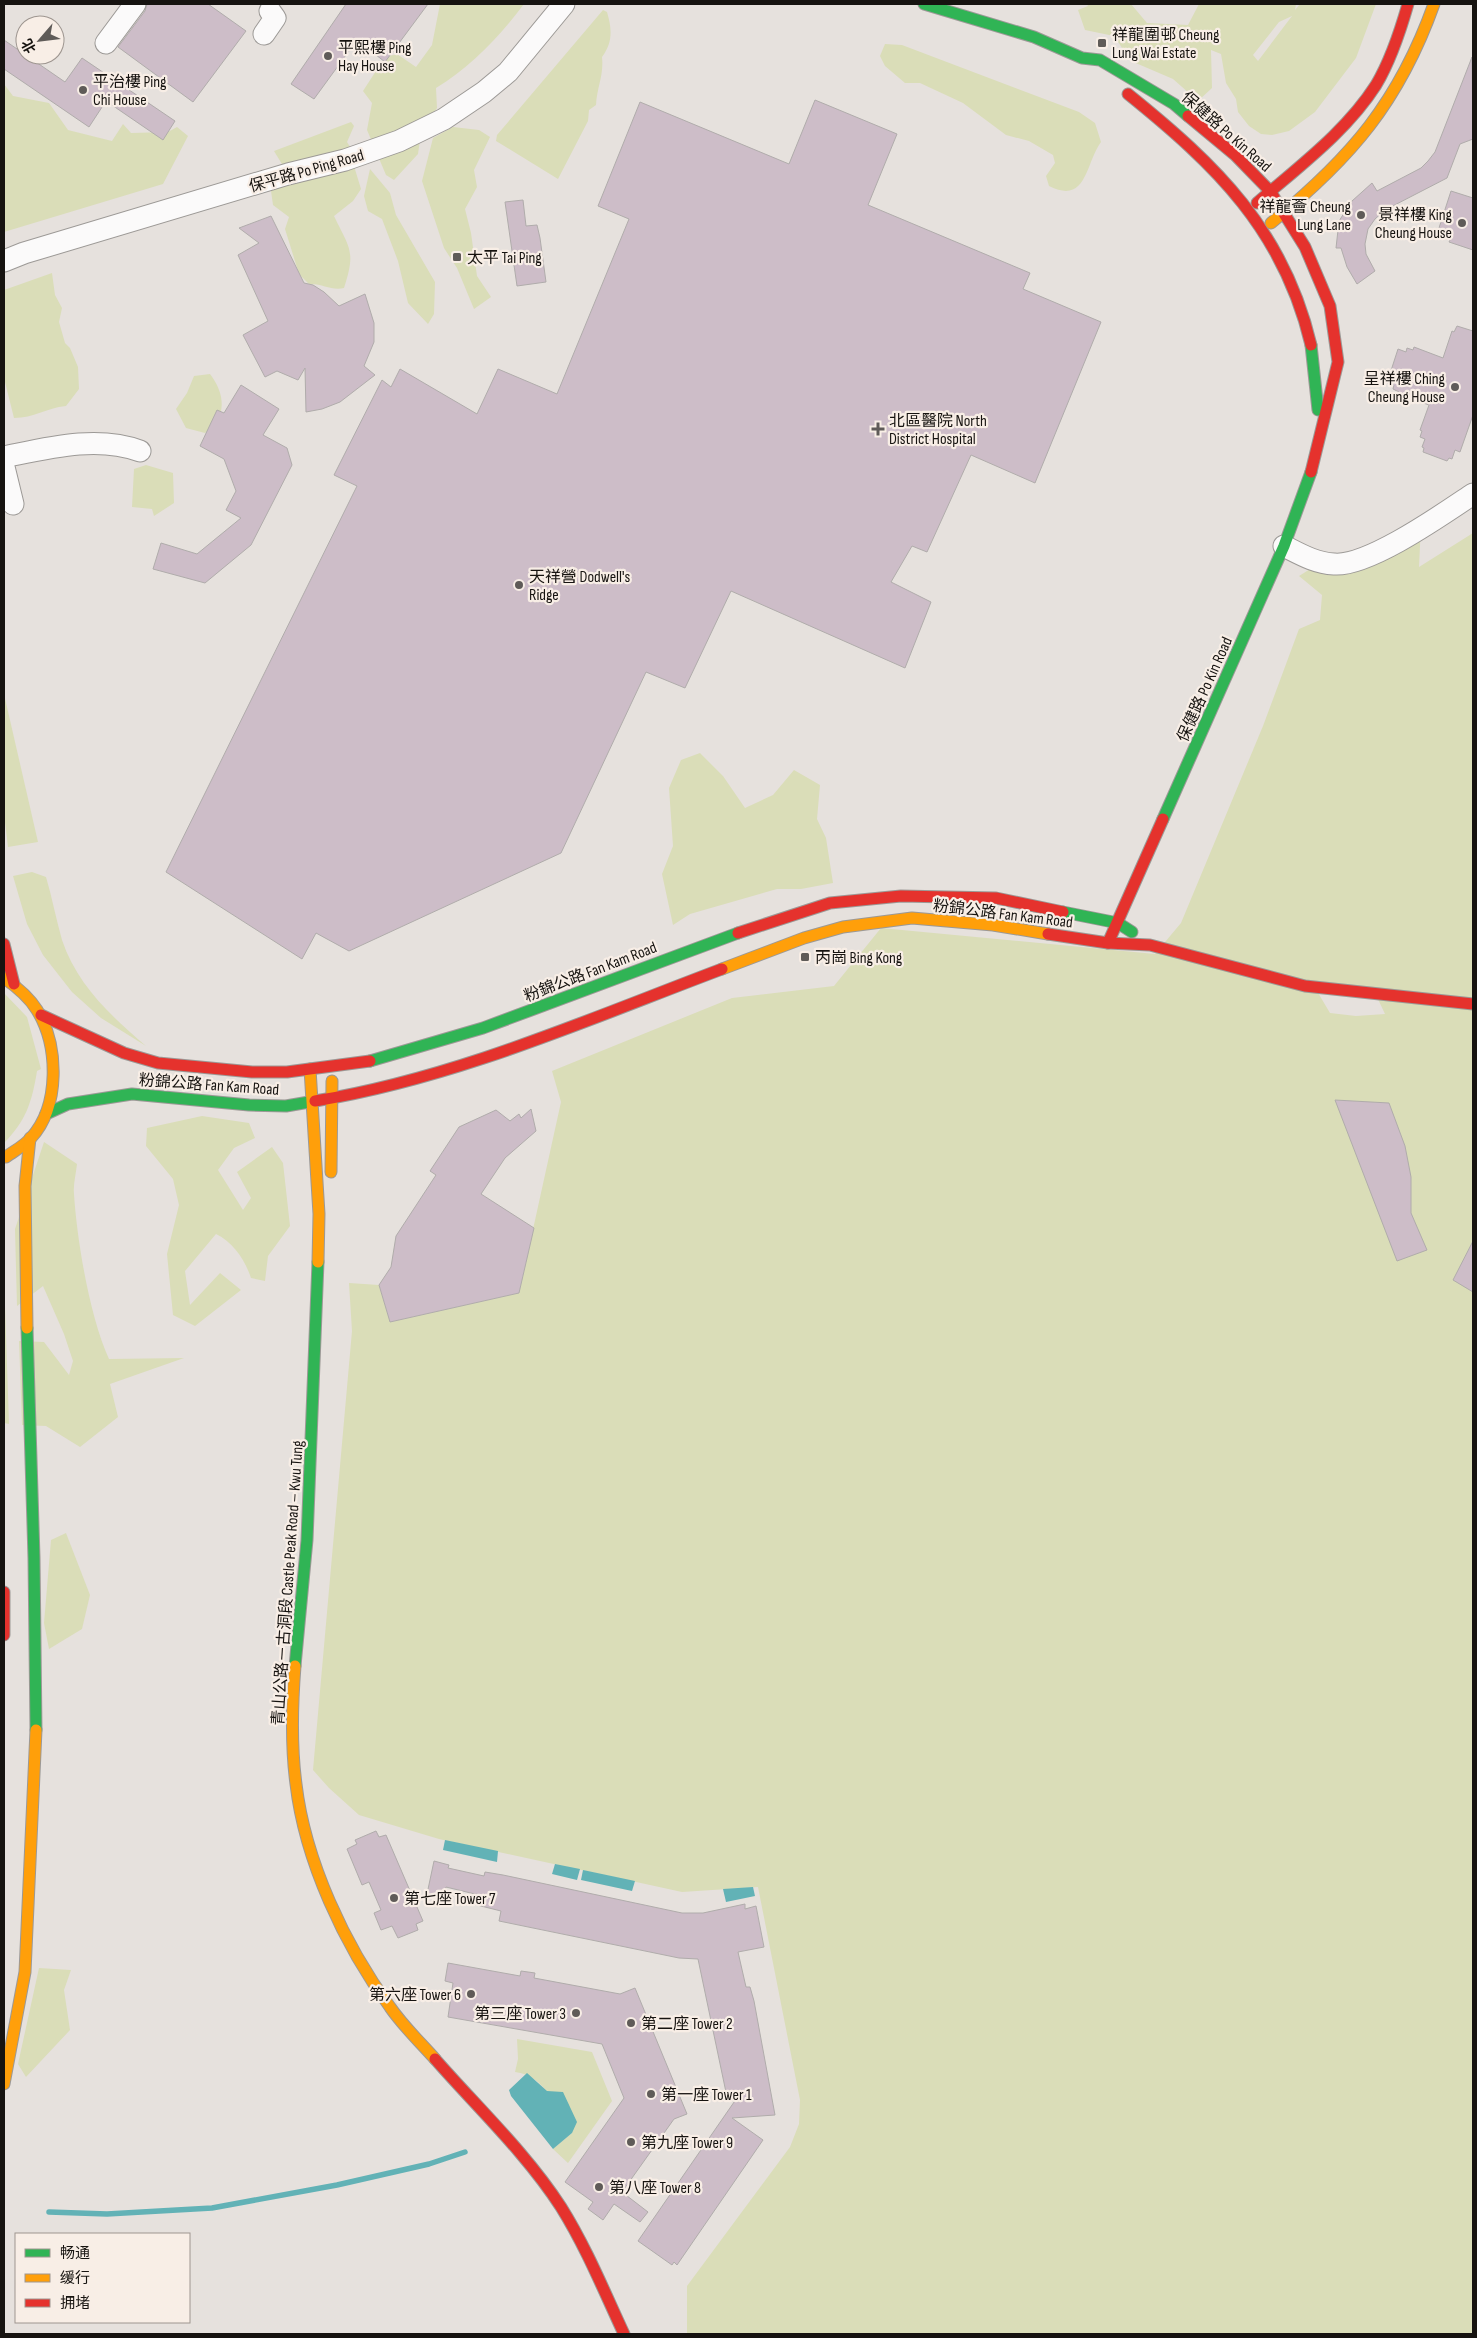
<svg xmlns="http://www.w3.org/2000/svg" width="1477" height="2338" font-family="'Sofia Sans Condensed','Noto Sans SC',sans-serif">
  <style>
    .green { fill: #daddb8; fill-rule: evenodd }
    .water { fill: #62b2b6 }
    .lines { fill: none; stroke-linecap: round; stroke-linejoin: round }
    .stream { stroke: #62b2b6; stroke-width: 5.5 }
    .building { fill: #cdbdc8; stroke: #b0acab }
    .street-casing { stroke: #9c9996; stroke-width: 23 }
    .fast-casing { stroke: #9c9996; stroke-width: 13 }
    .slow-casing { stroke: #9c9996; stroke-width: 13 }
    .jam-casing { stroke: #9c9996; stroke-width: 13 }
    .street { stroke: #fbfafa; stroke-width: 21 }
    .fast { stroke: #30b455; stroke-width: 11 }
    .slow { stroke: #ff9f0a; stroke-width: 11 }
    .jam { stroke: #e5322d; stroke-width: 11 }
    .poi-dot { fill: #5f5b58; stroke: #f8eee6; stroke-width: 2 }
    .labels { text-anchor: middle; stroke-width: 4.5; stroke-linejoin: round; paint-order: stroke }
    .poi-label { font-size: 16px; fill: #161310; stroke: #f8eee6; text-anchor: start }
    .street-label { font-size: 16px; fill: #161310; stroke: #f8eee6 }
  </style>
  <rect width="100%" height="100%" fill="#e6e1dd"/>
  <g class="green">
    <path d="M440,4h84c-23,31 -54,64 -88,84l1,20 -16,25 -3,21 -24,26 -8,-5 -19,-45 5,-27 -9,-12 22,-34 12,-3 19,13 16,-22z"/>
    <path d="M1087,4h44l16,19 41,2 11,-21h97l-1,6 5,-6h76l-20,54 -41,54 -26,19 -17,4 -11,-1 -12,-8 -11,-14 -2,-13 -10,-16 -5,-29 -10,-4 1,38 -14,13 -25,-22 -42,-18 -17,-25 -29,-6 -7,-20 10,-4zM1292,16l-34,45 -5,-6 26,-33z"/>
    <path d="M603,10l4,2c5,17 6,30 -5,45 2,18 -5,30 -6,48l-7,5 -1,11 -30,58 -62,-38 1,-6z"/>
    <path d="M885,44l17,1 177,67 16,11 6,19c-16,22 -14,63 -52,44l-3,-10 9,-13 -2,-8 -24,-14 -23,-6 -43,-32 -43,-20h-15l-20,-17 -5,-10z"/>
    <polygon points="4,84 13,96 49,103 68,130 112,141 123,124 131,133 168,132 177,127 188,136 163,184 4,232"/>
    <path d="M351,122l3,4 -7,16 10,16 -3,8 7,23 -8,12 -19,15c16,33 22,35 10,72 -13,3 -22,-5 -35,-4l-10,-10 -14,-45 4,-12 -16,-12 -2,-14 10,-14 7,-3 -14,-23z"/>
    <polygon points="453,127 479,130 490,137 474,170 477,187 465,209 471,233 477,276 491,297 474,309 457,268 444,248 422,181 433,138"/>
    <polygon points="370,169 390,193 396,215 435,282 434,314 428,324 408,303 398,261 382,219 368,211 364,196"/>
    <path d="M52,273l3,22 7,13 -3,14 6,21 5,5 8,19 1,22 -13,17c-20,2 -32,12 -52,12l-10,-40v-88z"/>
    <path d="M210,374c15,19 18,44 -5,59l-19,-5 -10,-19 11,-16 7,-17z"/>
    <polygon points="146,465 173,473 174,503 154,516 152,509 132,507 134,469"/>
    <path d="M1421,525l-2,42 54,-34v1801h-786v-48l103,-139 9,-23 1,-24 -42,-213 -76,5 -243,-53 -80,-24 -30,-27 -16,-18 39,-439 -3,-48 30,2 11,37 129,-29 42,-191 -9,-31 180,-73 102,-12 47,-58 274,26 26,-31 82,-197 36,-97 21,-9 2,-25 -23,-19 24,-15 32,-3zM1311,981l65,14 9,19 -29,2 -26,-3z"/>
    <polygon points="4,694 38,842 8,847 4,814"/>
    <polygon points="700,753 723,776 745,808 773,795 794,770 820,785 817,819 826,838 833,883 801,889 777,889 690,914 673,925 662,874 673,846 669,788 681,760"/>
    <path d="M32,872l14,5c6,20 10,42 16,63 15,45 49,76 84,106l-45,-28 -29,-26 -29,-37 -16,-31 -14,-48z"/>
    <path d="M4,993l23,24 14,52 -4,2c-5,31 -11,50 -33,72z"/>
    <path d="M202,1116l47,7 6,15 -21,10 -16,22 25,40 8,-12 -14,-26 35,-25 11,16 7,63 -22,30 -3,25 -14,-3c-6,-18 -18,-36 -35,-44l-31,37 5,34 30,-32 21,17 -46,36 -22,-11 -6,-61 12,-49 -6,-26 -27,-33 1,-18z"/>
    <path d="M44,1142l33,22c-1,10 -4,21 -3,30 3,47 16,124 35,165l75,-1 -74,26 8,33 -38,30 -34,-21 -24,-1 -3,-84 25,1 25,33 4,-14 -9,-27 -21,-48 -26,20 -2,-77z"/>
    <polygon points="4,1276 9,1424 4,1423"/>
    <polygon points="66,1533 90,1595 82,1629 49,1649 44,1623 51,1540"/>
    <polygon points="39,1968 71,1970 64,1990 70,2030 26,2077 18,2064"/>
    <path d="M517,2039l75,13 20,49 -44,62 -15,-14 19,-16c-14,-23 -27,-58 -57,-61l3,-13z"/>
  </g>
  <g class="water">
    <polygon points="445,1840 498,1851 497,1862 443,1850"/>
    <polygon points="555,1864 580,1869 577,1880 552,1874"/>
    <polygon points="583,1870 635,1881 632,1891 581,1880"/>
    <polygon points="753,1887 755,1896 726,1902 723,1889"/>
    <polygon points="527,2073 547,2091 563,2092 577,2122 572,2133 553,2149 511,2096 509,2090"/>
  </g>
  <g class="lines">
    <polyline class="stream" points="49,2212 107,2214 212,2208 337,2185 429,2164 465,2152"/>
  </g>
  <g class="building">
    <polygon points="147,4 208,4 246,31 193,102 118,47 145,11"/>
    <polygon points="346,4 428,4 385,62 357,40 314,99 291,84"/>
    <polygon points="4,40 65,82 82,58 175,121 163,140 106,101 89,127 4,69"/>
    <polygon points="1472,57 1473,139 1460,144 1447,178 1385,210 1375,219 1368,229 1365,244 1366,254 1375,271 1357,284 1347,267 1341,248 1336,248 1339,221 1352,201 1372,183 1377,191 1421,168 1428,161 1435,152"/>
    <polygon points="815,100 897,134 868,205 1030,273 1023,289 1101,322 1035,483 971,455 927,552 912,546 891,582 931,602 905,668 731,591 685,688 646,672 561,853 349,951 316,933 302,959 166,872 357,486 334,475 382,380 391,387 400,369 477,414 498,369 557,394 629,219 598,206 640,102 789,164"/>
    <polygon points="1451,191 1473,198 1473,250 1449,242 1450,240 1444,238 1446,233 1438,231"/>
    <polygon points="523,200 526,226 537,225 540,238 546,282 517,286 505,202"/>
    <polygon points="271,216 304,283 313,285 324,292 339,306 365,294 374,323 374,342 364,366 375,375 340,402 322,409 306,412 305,368 298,380 277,371 265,377 243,335 268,321 238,255 259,243 239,228"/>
    <polygon points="1457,326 1473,331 1473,415 1460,452 1455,450 1452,459 1449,458 1447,461 1423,452 1424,448 1422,447 1425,439 1420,437 1422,431 1420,430 1429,405 1398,394 1399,392 1393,389 1394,385 1387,383 1398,349 1406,352 1407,348 1413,350 1414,347 1443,358 1452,331 1454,332"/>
    <polygon points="241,385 279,409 263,435 287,448 292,465 251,545 205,583 153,569 161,543 197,554 241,518 226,510 236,491 224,459 200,446 217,410 224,413"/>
    <polygon points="1335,1100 1389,1103 1405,1146 1411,1177 1411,1213 1427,1250 1397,1261"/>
    <polygon points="531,1109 536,1131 505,1158 481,1194 534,1228 519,1293 390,1322 379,1285 391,1267 396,1236 436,1175 430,1171 459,1127 496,1110 510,1121 519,1114 521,1118"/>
    <polygon points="1473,1241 1473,1292 1453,1280"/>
    <polygon points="376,1831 379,1837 386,1835 423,1921 416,1924 418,1930 398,1938 392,1926 381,1930 374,1913 381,1910 369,1882 362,1885 347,1849 357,1844 355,1840"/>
    <polygon points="434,1861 449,1865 448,1868 484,1876 485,1872 503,1875 682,1913 703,1913 745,1904 745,1909 756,1906 764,1947 738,1952 746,1987 750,1987 754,2001 775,2115 732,2118 763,2140 677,2265 674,2262 672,2265 638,2241 741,2092 727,2097 698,1959 679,1958 499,1921 501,1911 477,1905 479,1895 446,1887 443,1898 427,1894"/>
    <polygon points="448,1963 520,1976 521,1971 535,1973 534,1978 620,1994 635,1988 687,2114 674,2119 622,2192 648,2212 640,2222 614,2204 603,2220 588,2209 593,2202 565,2182 624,2098 602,2044 448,2017 453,1983 445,1981"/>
  </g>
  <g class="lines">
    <g class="street-casing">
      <g id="street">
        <polyline points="264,34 275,18 270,11"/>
        <polyline points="106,43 135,4"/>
        <polyline points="4,261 24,253 288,174 345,160 399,141 444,119 484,92 508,72 564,4"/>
        <path d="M4,457c44,-9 93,-22 136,-6"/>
        <polyline points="4,467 13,504"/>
        <path d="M1284,546c16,8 31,17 50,18 34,3 109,-50 139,-70"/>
      </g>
    </g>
    <g class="fast-casing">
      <g id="fast">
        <polyline points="924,4 1034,37 1082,58 1100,60 1174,104 1188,116"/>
        <polyline points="1311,345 1318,410"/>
        <polyline points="1163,819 1284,546 1311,472"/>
        <polyline points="1063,912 1118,923 1132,932"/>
        <polyline points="370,1061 483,1028 738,933"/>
        <polyline points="46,1114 68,1104 132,1094 249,1105 286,1106 315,1101"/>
        <polyline points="27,1328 34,1558 36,1730"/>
        <polyline points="295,1666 307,1540 318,1262"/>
      </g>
    </g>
    <g class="slow-casing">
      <g id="slow">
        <path d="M1271,223c80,-65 128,-121 163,-219"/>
        <polyline points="722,969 804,938 843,927 912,918 993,925 1048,934"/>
        <path d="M4,978c13,9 25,19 33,32 22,36 23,96 -6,128 -7,8 -17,13 -25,19"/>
        <polyline points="310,1069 319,1214 318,1262"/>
        <polyline points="331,1172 332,1081"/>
        <polyline points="27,1328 25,1186 30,1138"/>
        <path d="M295,1666c-3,38 -4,81 1,118 9,77 49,162 94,223 13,19 30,35 45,52"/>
        <polyline points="4,2084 25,1972 36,1730"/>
      </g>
    </g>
    <g class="jam-casing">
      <g id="jam">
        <path d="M1128,94c88,71 156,136 183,251"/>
        <polyline points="1188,116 1235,155 1270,191 1305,247 1330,306 1338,362 1311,472"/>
        <path d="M1257,203c41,-36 89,-71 119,-118 15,-25 24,-53 32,-81"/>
        <polyline points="738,933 830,903 901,896 996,898 1063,912"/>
        <polyline points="1048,934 1108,943 1150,945 1305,986 1473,1004"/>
        <polyline points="1108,943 1163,819"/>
        <polyline points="4,944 14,984"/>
        <polyline points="41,1015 124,1053 158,1063 252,1072 287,1072 370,1061"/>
        <path d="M315,1101c141,-23 274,-82 407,-132"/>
        <polyline points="4,1592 4,1635"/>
        <path d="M435,2059c42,48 91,94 126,148 25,40 43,84 63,127"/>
      </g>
    </g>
    <use href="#street" class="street"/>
    <use href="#fast" class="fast"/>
    <use href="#slow" class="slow"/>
    <use href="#jam" class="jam"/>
  </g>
  <g class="poi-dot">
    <rect x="1097" y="38" width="10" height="10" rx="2.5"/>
    <circle cx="328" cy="56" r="5"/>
    <circle cx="83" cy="90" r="5"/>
    <circle cx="1361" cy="215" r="5"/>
    <circle cx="1462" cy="223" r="5"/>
    <rect x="452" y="252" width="10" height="10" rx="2.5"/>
    <circle cx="1455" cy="387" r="5"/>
    <path d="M875.5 421.5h5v5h5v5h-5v5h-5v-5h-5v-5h5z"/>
    <circle cx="519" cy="585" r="5"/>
    <rect x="800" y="952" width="10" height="10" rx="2.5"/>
    <circle cx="394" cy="1898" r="5"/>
    <circle cx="471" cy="1994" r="5"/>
    <circle cx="576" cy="2013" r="5"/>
    <circle cx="631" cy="2023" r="5"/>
    <circle cx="651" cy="2094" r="5"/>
    <circle cx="631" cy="2142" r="5"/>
    <circle cx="599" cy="2187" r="5"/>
  </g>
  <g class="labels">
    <g class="poi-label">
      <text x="1112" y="40">祥龍圍邨 Cheung<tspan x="1112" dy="18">Lung Wai Estate</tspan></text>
      <text x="338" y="53">平熙樓 Ping<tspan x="338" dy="18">Hay House</tspan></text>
      <text x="93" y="87">平治樓 Ping<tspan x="93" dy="18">Chi House</tspan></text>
      <text x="1351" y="212" text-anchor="end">祥龍薈 Cheung<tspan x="1351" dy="18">Lung Lane</tspan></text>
      <text x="1452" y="220" text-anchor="end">景祥樓 King<tspan x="1452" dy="18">Cheung House</tspan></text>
      <text x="467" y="263">太平 Tai Ping</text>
      <text x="1445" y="384" text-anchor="end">呈祥樓 Ching<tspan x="1445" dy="18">Cheung House</tspan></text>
      <text x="889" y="426">北區醫院 North<tspan x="889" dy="18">District Hospital</tspan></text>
      <text x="529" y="582">天祥營 Dodwell's<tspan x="529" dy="18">Ridge</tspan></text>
      <text x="815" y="963">丙崗 Bing Kong</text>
      <text x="404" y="1904">第七座 Tower 7</text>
      <text x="461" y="2000" text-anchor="end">第六座 Tower 6</text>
      <text x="566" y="2019" text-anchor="end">第三座 Tower 3</text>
      <text x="641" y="2029">第二座 Tower 2</text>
      <text x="661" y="2100">第一座 Tower 1</text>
      <text x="641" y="2148">第九座 Tower 9</text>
      <text x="609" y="2193">第八座 Tower 8</text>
    </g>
    <g class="street-label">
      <text transform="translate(1227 131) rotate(41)" y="6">保健路 Po Kin Road</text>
      <text transform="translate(306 170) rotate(-16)" y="6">保平路 Po Ping Road</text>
      <text transform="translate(1204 689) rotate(-66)" y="6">保健路 Po Kin Road</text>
      <text transform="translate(1003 913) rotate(7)" y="6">粉錦公路 Fan Kam Road</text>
      <text transform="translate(590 971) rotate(-21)" y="6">粉錦公路 Fan Kam Road</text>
      <text transform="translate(209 1084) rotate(4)" y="6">粉錦公路 Fan Kam Road</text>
      <text transform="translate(287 1583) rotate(-86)" y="6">青山公路－古洞段 Castle Peak Road – Kwu Tung</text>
    </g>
  </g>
  <rect width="1477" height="2338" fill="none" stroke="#161310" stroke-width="10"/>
  <rect x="15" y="2233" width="175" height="90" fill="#f8eee6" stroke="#9e9690"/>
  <rect x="25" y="2249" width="25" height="8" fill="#30b455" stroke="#9e9690"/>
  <text x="60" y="2258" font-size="15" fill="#161310">畅通</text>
  <rect x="25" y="2274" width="25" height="8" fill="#ff9f0a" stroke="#9e9690"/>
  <text x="60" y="2283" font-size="15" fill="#161310">缓行</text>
  <rect x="25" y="2299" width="25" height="8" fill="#e5322d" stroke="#9e9690"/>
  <text x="60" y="2308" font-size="15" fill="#161310">拥堵</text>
  <g transform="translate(40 40) rotate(242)"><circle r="24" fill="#f8eee6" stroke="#9e9690"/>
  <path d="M0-4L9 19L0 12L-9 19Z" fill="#5f5b58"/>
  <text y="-8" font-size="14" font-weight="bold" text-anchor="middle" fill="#161310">北</text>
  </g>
</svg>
